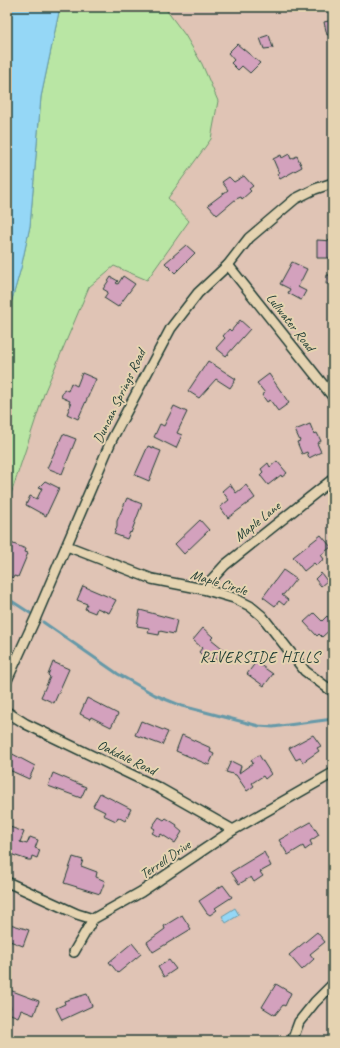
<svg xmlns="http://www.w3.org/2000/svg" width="340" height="1048" font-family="Caveat,sans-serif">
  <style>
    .green { fill: #b9e6a4; stroke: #6c926c }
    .water { fill: #95d7f6; stroke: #6699a8 }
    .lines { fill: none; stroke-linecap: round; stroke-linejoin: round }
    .stream { stroke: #6699a8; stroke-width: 3 }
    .building { fill: #d3a1bd; stroke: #1f3d34 }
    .minor-casing { stroke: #1f3d34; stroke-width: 12 }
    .minor { stroke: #e5d3b1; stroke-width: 9 }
    .labels { text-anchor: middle; stroke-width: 4; stroke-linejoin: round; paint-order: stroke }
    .street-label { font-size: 14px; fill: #1f3d34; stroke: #e5d3b1 }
    .neighbourhood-label { font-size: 15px; letter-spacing: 1px; fill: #1f3d34; stroke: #e5d3b1 }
  </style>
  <rect width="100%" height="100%" fill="#e0c4b5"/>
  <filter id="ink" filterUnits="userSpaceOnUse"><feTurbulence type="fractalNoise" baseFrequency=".025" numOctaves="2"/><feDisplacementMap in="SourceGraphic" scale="8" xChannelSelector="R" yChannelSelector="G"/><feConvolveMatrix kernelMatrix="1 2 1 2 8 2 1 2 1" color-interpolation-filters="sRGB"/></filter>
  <g filter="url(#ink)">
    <polygon class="green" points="60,7 164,7 185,35 202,64 218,101 211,139 168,198 189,221 147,280 114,266 89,287 45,391 7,506 7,317 21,268 30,226 41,97"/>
    <g class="water">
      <polygon points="7,7 60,7 41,97 30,226 21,268 7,317"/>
      <polygon points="235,908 239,915 226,923 222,916"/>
    </g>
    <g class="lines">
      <g class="stream">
        <polyline points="7,598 30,613"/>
        <polyline points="43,622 118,674 155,695 182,706 259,726 273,727 333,719"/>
      </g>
    </g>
    <g class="building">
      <polygon points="333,20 333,33 327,35 324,22"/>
      <polygon points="269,35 273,48 264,49 260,38"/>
      <polygon points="237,44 260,63 250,73 242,66 238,70 231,63 234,60 228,53"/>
      <polygon points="289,154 291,159 297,156 302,167 280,179 277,174 279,173 273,159 281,155 282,158"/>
      <polygon points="244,176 253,186 249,189 251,191 242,199 241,197 236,199 217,215 208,205 228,190 222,182 229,177 234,182"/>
      <polygon points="317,240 333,241 333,258 317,258"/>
      <polygon points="186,245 195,253 175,273 165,263"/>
      <polygon points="292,262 307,269 298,287 306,291 301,300 288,293 290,289 280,284"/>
      <polygon points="327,275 333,275 333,284 326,284"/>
      <polygon points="123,276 135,284 118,307 104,298 108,292 103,289 111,277 118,281 116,283 118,284"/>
      <polygon points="240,320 250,329 226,356 216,348 225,338 223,336 229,329 231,331"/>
      <polygon points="208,361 236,379 230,388 216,379 199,398 188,391"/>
      <polygon points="82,373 96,379 78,419 67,414 71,404 69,403 70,401 61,397 64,389 68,391 71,383 77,386"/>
      <polygon points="269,374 289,403 278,411 270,400 267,402 262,395 265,393 257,383"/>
      <polygon points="174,406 187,412 177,433 182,435 176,448 154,437 160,424 164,426"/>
      <polygon points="310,424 314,434 317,433 321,441 317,443 321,452 309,458 307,452 302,454 297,442 300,441 295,430"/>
      <polygon points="63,434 76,439 62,474 47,468"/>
      <polygon points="148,446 161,451 149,481 135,475"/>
      <polygon points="277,461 287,473 282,477 281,475 268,485 260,475 263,472 261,469 268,463 270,467"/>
      <polygon points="45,481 59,488 46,516 26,505 30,496 37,499 42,488 39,487"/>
      <polygon points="230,484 236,493 246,485 255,498 228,518 220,507 229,500 222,491"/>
      <polygon points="127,498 142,504 131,533 130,532 127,539 114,534 117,527 117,521"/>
      <polygon points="200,520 209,530 184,554 175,544"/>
      <polygon points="321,535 331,547 321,555 324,559 316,565 314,563 304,571 293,557"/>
      <polygon points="11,543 26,549 25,552 28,553 18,577 14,576 13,578 7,575 7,553"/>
      <polygon points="283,570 296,579 284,594 282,595 288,600 284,605 279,601 275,606 263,597"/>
      <polygon points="321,573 327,581 321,586 315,579"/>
      <polygon points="83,586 116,600 109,613 97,608 95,613 85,609 87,604 77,600"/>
      <polygon points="140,610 177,620 174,634 160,631 159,635 148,633 149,628 137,626"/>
      <polygon points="314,613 322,621 327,616 333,622 333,627 322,637 319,634 317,636 304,622"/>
      <polygon points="203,628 213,637 211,639 227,652 218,661 212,657 209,661 204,657 199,652 202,648 193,640"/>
      <polygon points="53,662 69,669 54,703 41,697 50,677 48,675"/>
      <polygon points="256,662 273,674 264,686 247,674"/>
      <polygon points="87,698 118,714 111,727 91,717 90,719 80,714"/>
      <polygon points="141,721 168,732 162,745 135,735"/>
      <polygon points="182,735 211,748 210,752 214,754 209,765 176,751"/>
      <polygon points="313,735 321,746 317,748 319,751 303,762 300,758 296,760 289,748"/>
      <polygon points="7,751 35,766 29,779 7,769"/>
      <polygon points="259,755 271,774 265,779 263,776 252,783 254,786 247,791 236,775 226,772 231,761 241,766 239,773 253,763 251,760"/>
      <polygon points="53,773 86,787 81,798 48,786"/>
      <polygon points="100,793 131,809 125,821 118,817 116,821 103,815 105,812 93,806"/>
      <polygon points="159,817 164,820 166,818 177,825 176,827 182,832 175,843 161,834 159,837 152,833 155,829 152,827"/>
      <polygon points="311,822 319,835 310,841 312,845 305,850 303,846 288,855 279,840"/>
      <polygon points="10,827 24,832 20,842 27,844 30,837 38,840 35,848 40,850 37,858 32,856 31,860 28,860 7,853 7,837"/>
      <polygon points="264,852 271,866 260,872 263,876 254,882 251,877 239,884 231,872"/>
      <polygon points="73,857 83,860 81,866 97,872 96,877 105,881 100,894 64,883"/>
      <polygon points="223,885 232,897 215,908 217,910 210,915 207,913 199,901"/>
      <polygon points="182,915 191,929 153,952 147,942 165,929 164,926"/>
      <polygon points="7,923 29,930 23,946 7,940"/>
      <polygon points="317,932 325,942 310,954 314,959 302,970 289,955"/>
      <polygon points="132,943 141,954 118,973 109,962"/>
      <polygon points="169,960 176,969 164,977 158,967"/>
      <polygon points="276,984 291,993 285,1006 283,1005 275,1015 262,1007"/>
      <polygon points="7,989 39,1001 34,1015 21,1010 18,1017 8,1013 11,1007 7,1005"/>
      <polygon points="87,994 92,1006 62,1020 56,1008 65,1004 64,1001"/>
    </g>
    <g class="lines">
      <g class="minor-casing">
        <g id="minor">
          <polyline points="228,265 333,397"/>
          <polyline points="67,546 152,579 203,589 234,598 250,606 262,616 305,671 329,689 333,691"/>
          <polyline points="203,589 225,565 333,479"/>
          <polyline points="7,680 36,617 112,439 171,328 198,293 228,265 249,238 295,199 315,189 333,183"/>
          <polyline points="7,712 26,724 159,788 233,830"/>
          <polyline points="7,882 77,914 93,919 141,892 233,830 333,773"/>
          <polyline points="74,952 93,919"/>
          <polyline points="292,1041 299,1022 315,1002 333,984"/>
        </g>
      </g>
      <use href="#minor" class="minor"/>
    </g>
  </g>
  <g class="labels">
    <g class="street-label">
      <text transform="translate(291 322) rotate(52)" y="5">Lullwater Road</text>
      <text transform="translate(119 396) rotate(-64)" y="5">Duncan Springs Road</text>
      <text transform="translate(257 521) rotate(-39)" y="5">Maple Lane</text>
      <text transform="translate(219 582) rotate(17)" y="5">Maple Circle</text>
      <text transform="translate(127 757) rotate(26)" y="5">Oakdale Road</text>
      <text transform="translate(165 859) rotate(-34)" y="5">Terrell Drive</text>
    </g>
    <g class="neighbourhood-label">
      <text x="260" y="662">RIVERSIDE HILLS</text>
    </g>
  </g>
  <rect width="340" height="1048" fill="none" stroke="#e5d3b1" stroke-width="24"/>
  <rect x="12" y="12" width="316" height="1024" fill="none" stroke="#1f3d34" stroke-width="1.5" filter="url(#ink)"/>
</svg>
